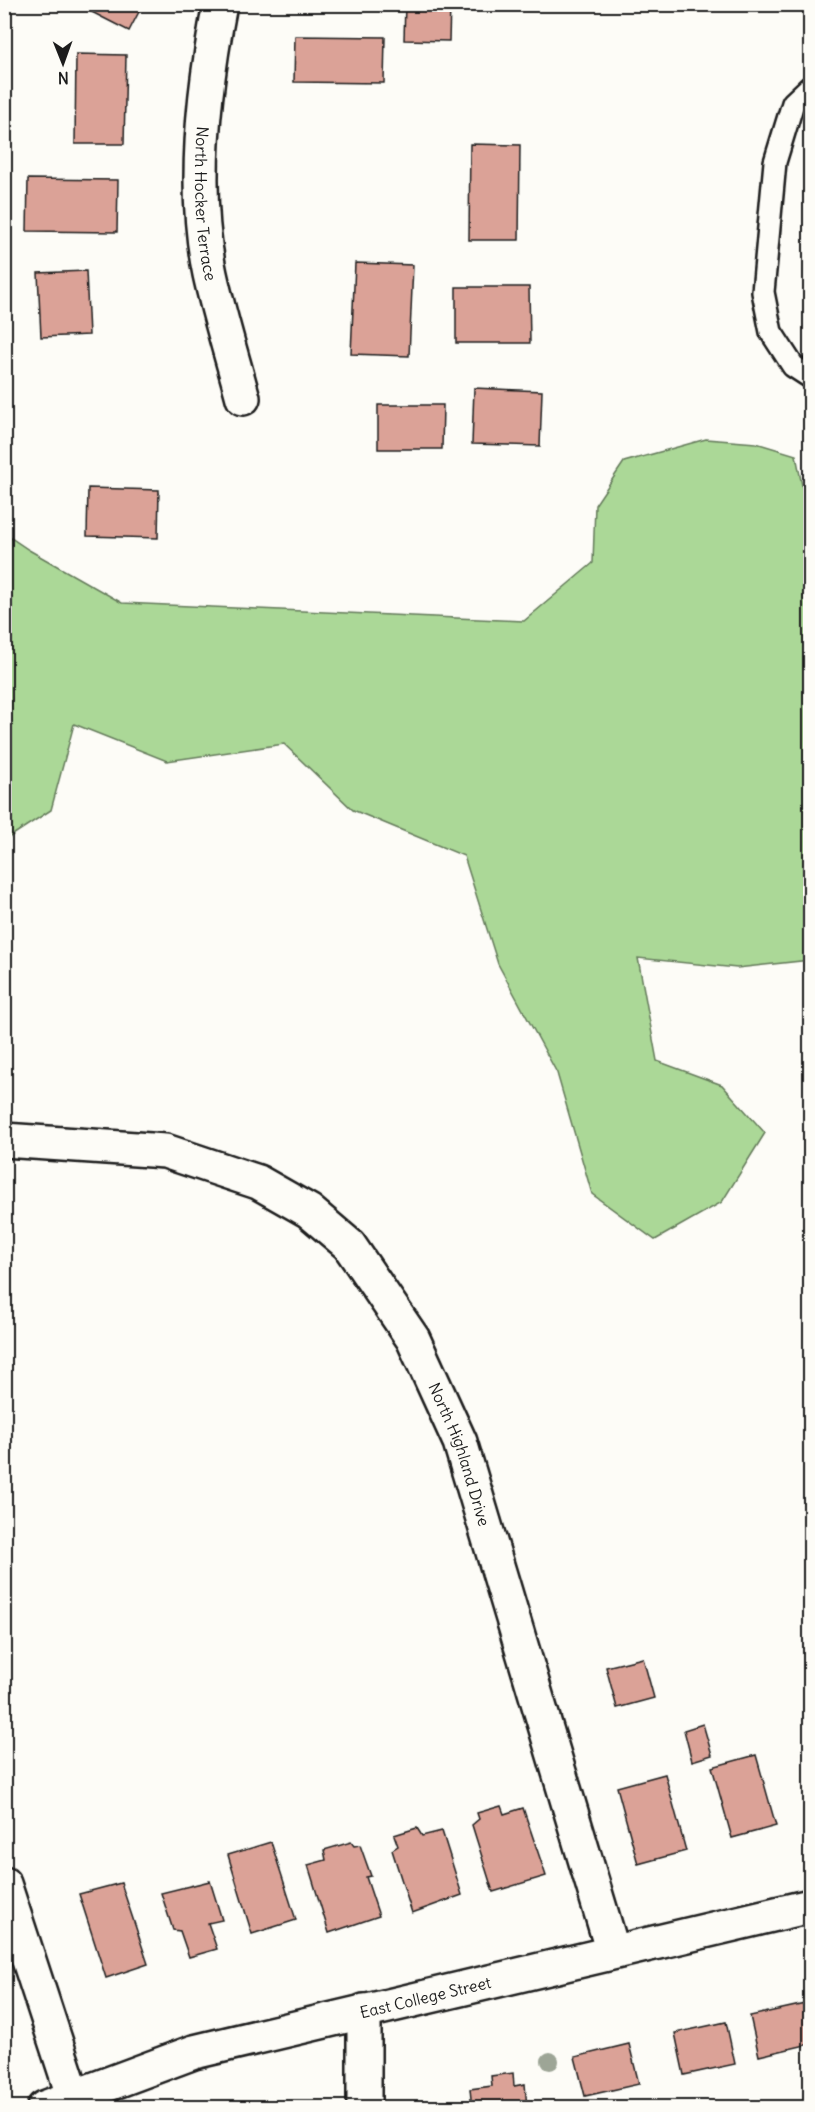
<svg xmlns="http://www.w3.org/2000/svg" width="815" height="2112" font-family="Delius,sans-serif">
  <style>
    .green { fill: #abd897; stroke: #647a5a; stroke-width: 1.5 }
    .building { fill: #dba297; stroke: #1c1c1c; stroke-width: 1.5 }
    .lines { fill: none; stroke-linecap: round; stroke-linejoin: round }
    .lane-casing { stroke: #1c1c1c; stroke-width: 26 }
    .street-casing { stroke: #1c1c1c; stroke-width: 38 }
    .lane { stroke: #fdfcf7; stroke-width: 21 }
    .street { stroke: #fdfcf7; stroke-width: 33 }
    .tree { fill: #9da596 }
    .labels { text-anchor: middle; stroke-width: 5; stroke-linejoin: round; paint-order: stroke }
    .street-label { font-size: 16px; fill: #1c1c1c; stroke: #fdfcf7 }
  </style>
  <rect width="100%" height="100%" fill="#fdfcf7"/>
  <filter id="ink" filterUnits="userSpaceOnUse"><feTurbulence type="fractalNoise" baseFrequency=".0167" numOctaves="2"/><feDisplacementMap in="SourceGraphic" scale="12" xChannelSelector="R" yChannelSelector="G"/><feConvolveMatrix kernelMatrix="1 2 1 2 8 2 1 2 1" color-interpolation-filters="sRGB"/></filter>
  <g filter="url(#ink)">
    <polygon class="green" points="706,439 756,443 796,455 810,526 810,960 737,968 638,958 657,1061 722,1085 765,1133 722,1202 655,1240 592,1194 557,1073 498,964 464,856 353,810 284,744 167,761 74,724 51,810 5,840 5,534 29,550 122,603 524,621 593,563 595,505 624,462"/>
    <g class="building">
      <polygon points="76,4 143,4 129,31"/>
      <polygon points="405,4 450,4 449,41 404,40"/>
      <polygon points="295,36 385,37 384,83 294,82"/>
      <polygon points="76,54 126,55 124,144 75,144"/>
      <polygon points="470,144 520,145 519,240 469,240"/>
      <polygon points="28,179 118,180 117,232 27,231"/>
      <polygon points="355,263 413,265 409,356 351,354"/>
      <polygon points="86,271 89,335 41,337 38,273"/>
      <polygon points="456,287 529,287 530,343 456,343"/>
      <polygon points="474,388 542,391 540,446 472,444"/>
      <polygon points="378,405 443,405 442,449 378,449"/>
      <polygon points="88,488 159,490 158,538 87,536"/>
      <polygon points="643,1658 654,1698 617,1708 606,1667"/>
      <polygon points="703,1724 712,1755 692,1761 684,1730"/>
      <polygon points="756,1755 776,1826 732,1838 712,1767"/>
      <polygon points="665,1774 686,1851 638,1864 617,1787"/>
      <polygon points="501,1806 504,1814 523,1808 546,1876 493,1892 472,1825 479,1819 477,1813"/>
      <polygon points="417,1828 422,1836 442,1831 462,1895 412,1913 392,1850 398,1846 394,1835"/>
      <polygon points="271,1842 296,1920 252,1934 228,1855"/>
      <polygon points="351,1842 354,1846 360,1845 371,1876 366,1877 379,1916 329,1933 308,1865 326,1860 324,1850"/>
      <polygon points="210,1881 222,1920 208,1923 217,1949 189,1957 180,1931 173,1930 161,1893"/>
      <polygon points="121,1883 148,1964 106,1978 79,1894"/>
      <polygon points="805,2004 810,2028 810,2044 759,2056 750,2016"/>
      <polygon points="726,2022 735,2064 684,2075 675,2033"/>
      <polygon points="629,2044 639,2084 585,2096 575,2057"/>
      <polygon points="513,2073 514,2086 525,2084 527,2108 472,2108 470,2089 492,2086 491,2076"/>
    </g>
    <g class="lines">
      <g class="lane-casing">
        <polyline id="lane" points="810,87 793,103 775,162 763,292 771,332 793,366 810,377"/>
      </g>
      <g class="street-casing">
        <g id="street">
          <path id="s1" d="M220,4c-16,83 -28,186 -10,270 9,41 22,83 33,124"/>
          <path id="s2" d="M4,1140l161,11 93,31 51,29 40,34 64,94 47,103 153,510"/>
          <polyline points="4,1884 73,2095"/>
          <polyline points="364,2011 364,2108"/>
          <path id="s3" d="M44,2108l150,-56 616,-146"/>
        </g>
      </g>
      <use href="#lane" class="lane"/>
      <use href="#street" class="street"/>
    </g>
    <circle class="tree" cx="550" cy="2061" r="9"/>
  </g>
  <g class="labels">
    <g class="street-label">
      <text dy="6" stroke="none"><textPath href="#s1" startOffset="201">North Hocker Terrace</textPath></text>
      <text dy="6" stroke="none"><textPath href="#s2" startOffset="609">North Highland Drive</textPath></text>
      <text dy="6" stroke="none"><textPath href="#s3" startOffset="398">East College Street</textPath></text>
    </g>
  </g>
  <rect width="815" height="2112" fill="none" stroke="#fdfcf7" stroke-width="24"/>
  <rect x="12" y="12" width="791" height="2088" fill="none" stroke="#1c1c1c" stroke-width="2" filter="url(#ink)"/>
  <g transform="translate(63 63) rotate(179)" stroke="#fdfcf7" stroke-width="4.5" paint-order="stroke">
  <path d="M0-4.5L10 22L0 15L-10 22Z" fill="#1c1c1c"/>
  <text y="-9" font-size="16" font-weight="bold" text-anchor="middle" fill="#1c1c1c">N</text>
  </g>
</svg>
